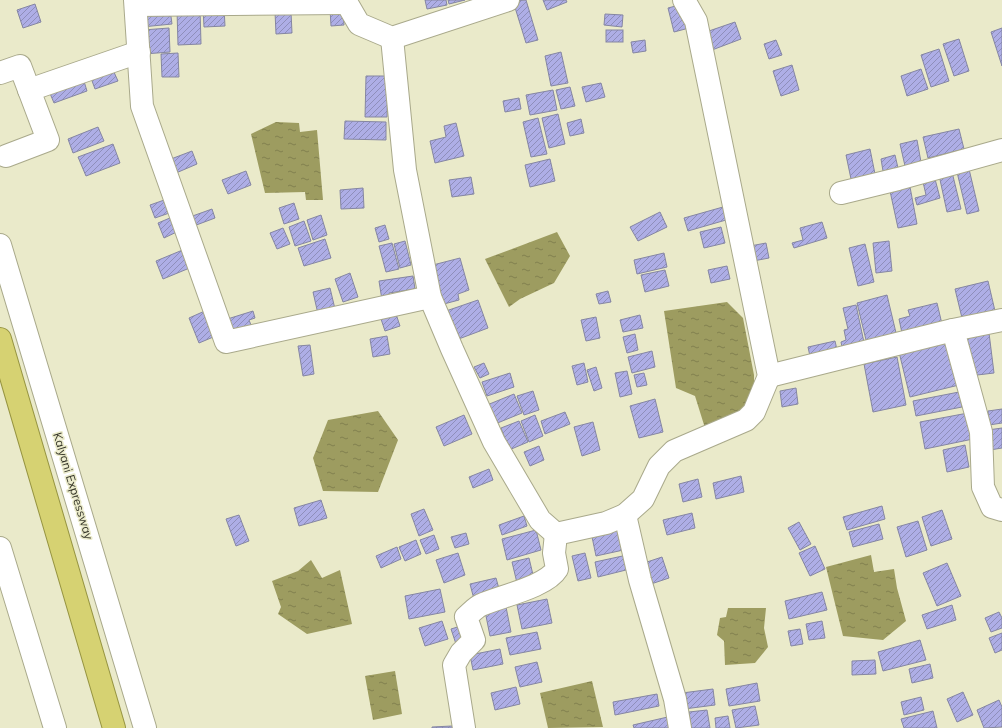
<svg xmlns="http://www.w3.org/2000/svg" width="1002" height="728" font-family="Mulish,sans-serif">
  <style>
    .water { fill: url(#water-ripples) }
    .building { fill: url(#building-hatch); stroke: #8586a2 }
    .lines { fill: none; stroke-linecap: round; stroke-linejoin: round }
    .minor-casing { stroke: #a9a98b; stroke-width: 24 }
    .tertiary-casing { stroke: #a9a98b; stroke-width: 24 }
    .trunk-casing { stroke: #969441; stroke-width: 24 }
    .minor { stroke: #fff; stroke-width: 22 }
    .tertiary { stroke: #fff; stroke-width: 22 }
    .trunk { stroke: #d6d272; stroke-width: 22 }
    .labels { text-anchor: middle; stroke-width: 3; stroke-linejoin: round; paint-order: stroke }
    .street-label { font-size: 12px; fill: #343428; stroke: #eaeaca }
  </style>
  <defs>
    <pattern id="water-ripples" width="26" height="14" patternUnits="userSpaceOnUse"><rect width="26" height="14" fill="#9d9c60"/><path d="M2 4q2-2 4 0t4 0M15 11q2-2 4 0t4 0" fill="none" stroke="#81804f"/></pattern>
    <pattern id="building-hatch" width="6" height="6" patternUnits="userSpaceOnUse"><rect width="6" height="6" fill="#aeaee6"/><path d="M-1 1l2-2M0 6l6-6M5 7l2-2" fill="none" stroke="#8e8eba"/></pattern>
  </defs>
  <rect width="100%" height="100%" fill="#eaeaca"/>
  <g class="water">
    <polygon points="276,122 299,123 300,132 317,130 323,200 306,200 305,192 265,193 251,134"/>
    <polygon points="557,232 570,256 554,283 520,299 509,307 485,259"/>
    <polygon points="727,302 743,318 754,375 754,386 747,408 705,428 695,396 676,388 664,311"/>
    <polygon points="378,411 398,440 378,492 323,491 313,458 328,420"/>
    <polygon points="871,555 874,572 894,569 897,588 906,621 883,640 843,636 826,567"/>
    <polygon points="311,560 322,578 340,570 352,624 307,634 278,614 281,607 272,581 298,571"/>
    <polygon points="728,608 766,608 764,628 768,647 755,663 725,665 724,641 717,635 720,618 726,617"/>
    <polygon points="395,671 402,714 373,720 365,676"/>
    <polygon points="592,681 603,727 548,728 540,693"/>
  </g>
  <g class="building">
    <polygon points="425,0 446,0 447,5 427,9"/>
    <polygon points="448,0 465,0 449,4"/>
    <polygon points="526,0 538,40 526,43 513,1"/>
    <polygon points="543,0 566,0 567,2 547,10"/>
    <polygon points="35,4 41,22 23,28 17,10"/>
    <polygon points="683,4 689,28 674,32 668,8"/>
    <polygon points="203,8 224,8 225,26 204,27"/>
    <polygon points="343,8 344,25 331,26 330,9"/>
    <polygon points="170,9 172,24 142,27 141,12"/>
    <polygon points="200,9 201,44 178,45 177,10"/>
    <polygon points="275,12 291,12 292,33 276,34"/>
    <polygon points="605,14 623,15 622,27 604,25"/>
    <polygon points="735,22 741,39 712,50 706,32"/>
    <polygon points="169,28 170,52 144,54 143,30"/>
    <polygon points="1002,28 1002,66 991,32"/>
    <rect x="606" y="30" width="17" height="12"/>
    <polygon points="959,39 969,71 954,76 943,44"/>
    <polygon points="645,40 646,51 633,53 631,42"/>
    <polygon points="776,40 782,55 769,59 764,44"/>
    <polygon points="939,49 949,81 931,87 921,55"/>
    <polygon points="561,52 568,83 551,86 545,56"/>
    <polygon points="178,53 179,77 162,77 161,54"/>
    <polygon points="792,65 799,90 781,96 773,71"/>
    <polygon points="921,69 928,89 907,96 901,76"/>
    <polygon points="113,70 118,81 95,89 91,78"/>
    <polygon points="366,76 388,76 387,117 365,117"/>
    <polygon points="83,78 87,91 54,103 49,91"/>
    <polygon points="601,83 605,97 586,102 582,87"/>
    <polygon points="570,87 575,106 561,109 556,90"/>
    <polygon points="553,90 557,110 530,115 526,95"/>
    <polygon points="519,98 521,109 505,112 503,101"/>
    <polygon points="558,114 565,144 549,148 542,118"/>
    <polygon points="538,118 547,154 531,157 523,122"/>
    <polygon points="581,119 584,133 570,136 567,123"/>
    <polygon points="345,121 386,122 386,140 344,139"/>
    <polygon points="456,123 464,156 435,163 430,141 446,137 444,126"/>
    <polygon points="98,127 104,141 73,153 68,139"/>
    <polygon points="959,129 964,149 928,158 923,137"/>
    <polygon points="917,140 921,162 905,166 900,144"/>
    <polygon points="113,144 120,163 86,176 78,157"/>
    <polygon points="870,149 875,174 851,179 846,155"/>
    <polygon points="192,151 197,164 176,173 171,159"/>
    <polygon points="895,155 898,168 883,171 881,159"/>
    <polygon points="550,159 555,181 530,187 525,165"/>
    <polygon points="969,169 979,211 967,214 957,172"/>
    <polygon points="246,171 251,185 228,194 222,180"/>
    <polygon points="952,172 961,209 947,212 939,175"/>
    <polygon points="471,177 474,194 452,197 449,180"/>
    <polygon points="935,179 940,198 917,205 915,198 926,195 923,182"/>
    <polygon points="910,187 917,224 898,228 890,191"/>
    <polygon points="363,188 364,208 341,209 340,190"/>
    <polygon points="170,198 175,211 155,218 150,205"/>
    <polygon points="294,203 299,219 284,224 279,208"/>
    <polygon points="723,207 726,220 688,231 684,218"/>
    <polygon points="212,209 215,218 191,227 187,218"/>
    <polygon points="660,212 667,227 638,241 630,227"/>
    <polygon points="177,215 183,229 164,238 158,223"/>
    <polygon points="321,215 327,235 313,240 307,220"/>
    <polygon points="304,221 311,241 295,246 289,227"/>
    <polygon points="822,222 827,238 794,248 792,243 803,240 800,228"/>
    <polygon points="385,225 389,239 379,242 375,228"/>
    <polygon points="721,227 725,243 704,248 700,232"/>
    <polygon points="283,228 290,244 277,249 270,233"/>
    <polygon points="325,239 331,258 304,266 298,248"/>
    <polygon points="405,241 411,265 400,268 394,244"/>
    <polygon points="889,241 892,271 876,273 873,243"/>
    <polygon points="392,243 399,269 386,272 379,246"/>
    <polygon points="766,243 769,258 748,262 745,247"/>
    <polygon points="865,244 874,282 858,286 849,248"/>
    <polygon points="185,249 192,267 163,279 156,261"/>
    <polygon points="664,253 667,267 637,274 634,260"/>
    <polygon points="460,258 469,290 458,294 459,300 440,305 429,266"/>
    <polygon points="727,266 730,279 711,283 708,270"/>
    <polygon points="665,270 669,286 645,292 641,275"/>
    <polygon points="350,273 358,297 343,302 335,279"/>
    <polygon points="413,276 415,289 389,293 390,299 382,300 379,281"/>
    <polygon points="988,281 995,311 962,318 955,289"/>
    <polygon points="330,288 335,309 318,314 313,292"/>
    <polygon points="608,291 611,302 599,304 596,294"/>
    <polygon points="887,295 897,337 867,344 857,303"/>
    <polygon points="478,300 488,328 456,340 446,311"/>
    <polygon points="937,303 942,324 902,333 899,319 910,316 908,310"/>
    <polygon points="856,305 865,347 843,352 841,342 846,340 844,330 848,329 843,308"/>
    <polygon points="207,310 218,335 199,343 189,318"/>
    <polygon points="253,311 255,318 249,320 253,330 227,339 221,321"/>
    <polygon points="395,311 400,326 385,331 380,316"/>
    <polygon points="640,315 643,328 623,332 620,320"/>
    <polygon points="596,317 600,338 586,341 581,320"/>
    <polygon points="989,333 994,373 969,376 964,336"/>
    <polygon points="635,334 638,350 627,353 623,337"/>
    <polygon points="387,336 390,354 373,357 370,339"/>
    <polygon points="947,340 959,385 910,397 899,352"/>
    <polygon points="835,341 838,354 811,361 808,347"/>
    <polygon points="310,345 314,374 303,376 298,346"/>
    <polygon points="652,351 655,367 632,373 628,357"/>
    <polygon points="897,357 906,405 873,412 864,364"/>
    <polygon points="484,363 489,374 480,378 474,367"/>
    <polygon points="584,363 588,382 577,385 572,366"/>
    <polygon points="596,367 602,388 594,391 587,370"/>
    <polygon points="627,371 632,394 620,397 615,373"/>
    <polygon points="510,373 514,387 487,396 482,382"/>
    <polygon points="644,373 647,385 637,387 634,375"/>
    <polygon points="796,388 798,404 782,407 780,391"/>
    <polygon points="533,391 539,410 524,415 517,396"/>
    <polygon points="959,392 962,407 916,416 913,401"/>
    <polygon points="514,394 522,413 495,424 487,405"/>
    <polygon points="655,399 663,432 639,438 630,406"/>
    <polygon points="1002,409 1002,423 989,425 988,411"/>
    <polygon points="565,412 570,424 545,434 541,421"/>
    <polygon points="968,413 973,439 925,449 920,422"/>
    <polygon points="464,415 472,434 444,446 436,427"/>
    <polygon points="535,415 543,436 529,442 521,421"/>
    <polygon points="519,421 528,442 509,450 501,428"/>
    <polygon points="593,422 600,450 582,456 574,427"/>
    <polygon points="1002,428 1002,448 990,450 988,430"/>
    <polygon points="965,445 969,467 947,472 943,450"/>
    <polygon points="539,446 544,460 530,466 524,452"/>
    <polygon points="489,469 493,480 473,488 469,477"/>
    <polygon points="741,476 744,492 716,499 713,483"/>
    <polygon points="698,479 702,497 683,502 679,484"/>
    <polygon points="321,500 327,518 299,526 294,508"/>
    <polygon points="882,506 885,519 847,530 843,517"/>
    <polygon points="424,509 433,530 419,536 411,514"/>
    <polygon points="942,510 952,539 931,546 922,517"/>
    <polygon points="692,513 695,528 667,535 663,520"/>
    <polygon points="239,515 249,541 236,546 226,519"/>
    <polygon points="524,516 527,526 502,535 499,525"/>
    <polygon points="918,521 927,550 906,557 897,527"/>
    <polygon points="799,522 811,544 800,550 788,528"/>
    <polygon points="623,524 628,549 596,556 591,532"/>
    <polygon points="879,524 883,539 853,547 849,532"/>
    <polygon points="536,530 541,550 507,560 502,539"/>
    <polygon points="466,533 469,544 455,548 451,537"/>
    <polygon points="434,535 439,549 426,554 420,540"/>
    <polygon points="416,540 421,554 405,561 399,547"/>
    <polygon points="815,546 825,569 810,576 799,553"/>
    <polygon points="397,547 401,559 381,568 376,556"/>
    <polygon points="458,553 465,575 444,583 436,560"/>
    <polygon points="585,553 591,578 578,581 572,556"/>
    <polygon points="627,555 630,569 598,577 595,562"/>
    <polygon points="662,557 669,578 651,584 644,563"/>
    <polygon points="529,558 534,579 517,583 512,562"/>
    <polygon points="947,563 961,596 937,606 923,573"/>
    <polygon points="496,578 501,596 475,603 470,584"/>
    <polygon points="440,589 445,612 409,619 405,596"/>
    <polygon points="822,592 827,610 789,619 785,601"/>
    <polygon points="547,599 552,623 522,629 517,605"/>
    <polygon points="952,605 956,620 927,629 922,615"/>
    <polygon points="506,607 511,632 490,636 485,611"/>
    <polygon points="999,612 1002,618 1002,628 991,632 985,618"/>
    <polygon points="442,621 448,639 425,646 419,628"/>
    <polygon points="822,621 825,638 809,640 806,624"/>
    <polygon points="464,625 468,640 456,644 451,629"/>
    <polygon points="800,629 803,644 791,646 788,631"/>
    <polygon points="537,632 541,649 510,655 506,638"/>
    <polygon points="1002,633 1002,650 995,653 989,638"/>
    <polygon points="920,640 926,660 883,671 878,652"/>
    <polygon points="500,649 503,664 473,670 470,655"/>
    <polygon points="875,660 876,674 852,675 852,661"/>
    <polygon points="537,662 542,682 520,687 515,667"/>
    <polygon points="930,664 933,678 912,683 909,669"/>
    <polygon points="757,683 760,701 729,706 726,689"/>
    <polygon points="516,687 520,704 495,710 491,693"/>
    <polygon points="713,689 715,705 684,709 682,693"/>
    <polygon points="963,692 973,715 957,722 947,699"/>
    <polygon points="657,694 659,706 615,715 613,702"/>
    <polygon points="921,697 924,710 904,715 901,702"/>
    <polygon points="999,700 1002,707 1002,727 984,728 977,710"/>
    <polygon points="755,706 759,725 736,728 732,710"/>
    <polygon points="707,710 710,728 691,728 689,712"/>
    <polygon points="933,711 937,728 904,728 901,719"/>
    <polygon points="672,716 670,728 634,728 633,725"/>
    <polygon points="728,716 730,728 716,728 715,718"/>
    <polygon points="452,726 453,728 432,728 432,727"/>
  </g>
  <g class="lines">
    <g class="minor-casing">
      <g id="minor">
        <polyline points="135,0 142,106 226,342 430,297"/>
        <polyline points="345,0 359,24 392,38 508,0"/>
        <polyline points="136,5 345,3"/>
        <polyline points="392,38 405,170 430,297 452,349 494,442 540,520 556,534 606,523 625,515 643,499 659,466 674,451 746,420 754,412 769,376 696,21 684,0"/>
        <polyline points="0,73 20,66 48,140 6,156"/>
        <polyline points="29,90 139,52"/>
        <polyline points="841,193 898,179 1002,150"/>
        <polyline points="953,330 981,432 983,487 992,507 1002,510"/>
        <polyline points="769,376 953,330 1002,320"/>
        <polyline points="625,515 640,580 675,699 680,728"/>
        <path d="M464,728l-10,-63 7,-12 13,-13 -8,-23c5,-4 10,-10 15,-12 20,-9 65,-18 76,-36l-3,-16 2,-19"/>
      </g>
    </g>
    <g class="tertiary-casing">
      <g id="tertiary">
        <polyline points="0,245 145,728"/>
        <polyline points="0,548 55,728"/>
      </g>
    </g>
    <g class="trunk-casing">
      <polyline id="trunk" points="0,339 114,728"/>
    </g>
    <use href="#minor" class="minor"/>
    <use href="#tertiary" class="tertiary"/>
    <use href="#trunk" class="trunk"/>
  </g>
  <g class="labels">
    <g class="street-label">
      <text transform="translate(73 486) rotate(73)" y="4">Kalyani Expressway</text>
    </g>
  </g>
</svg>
